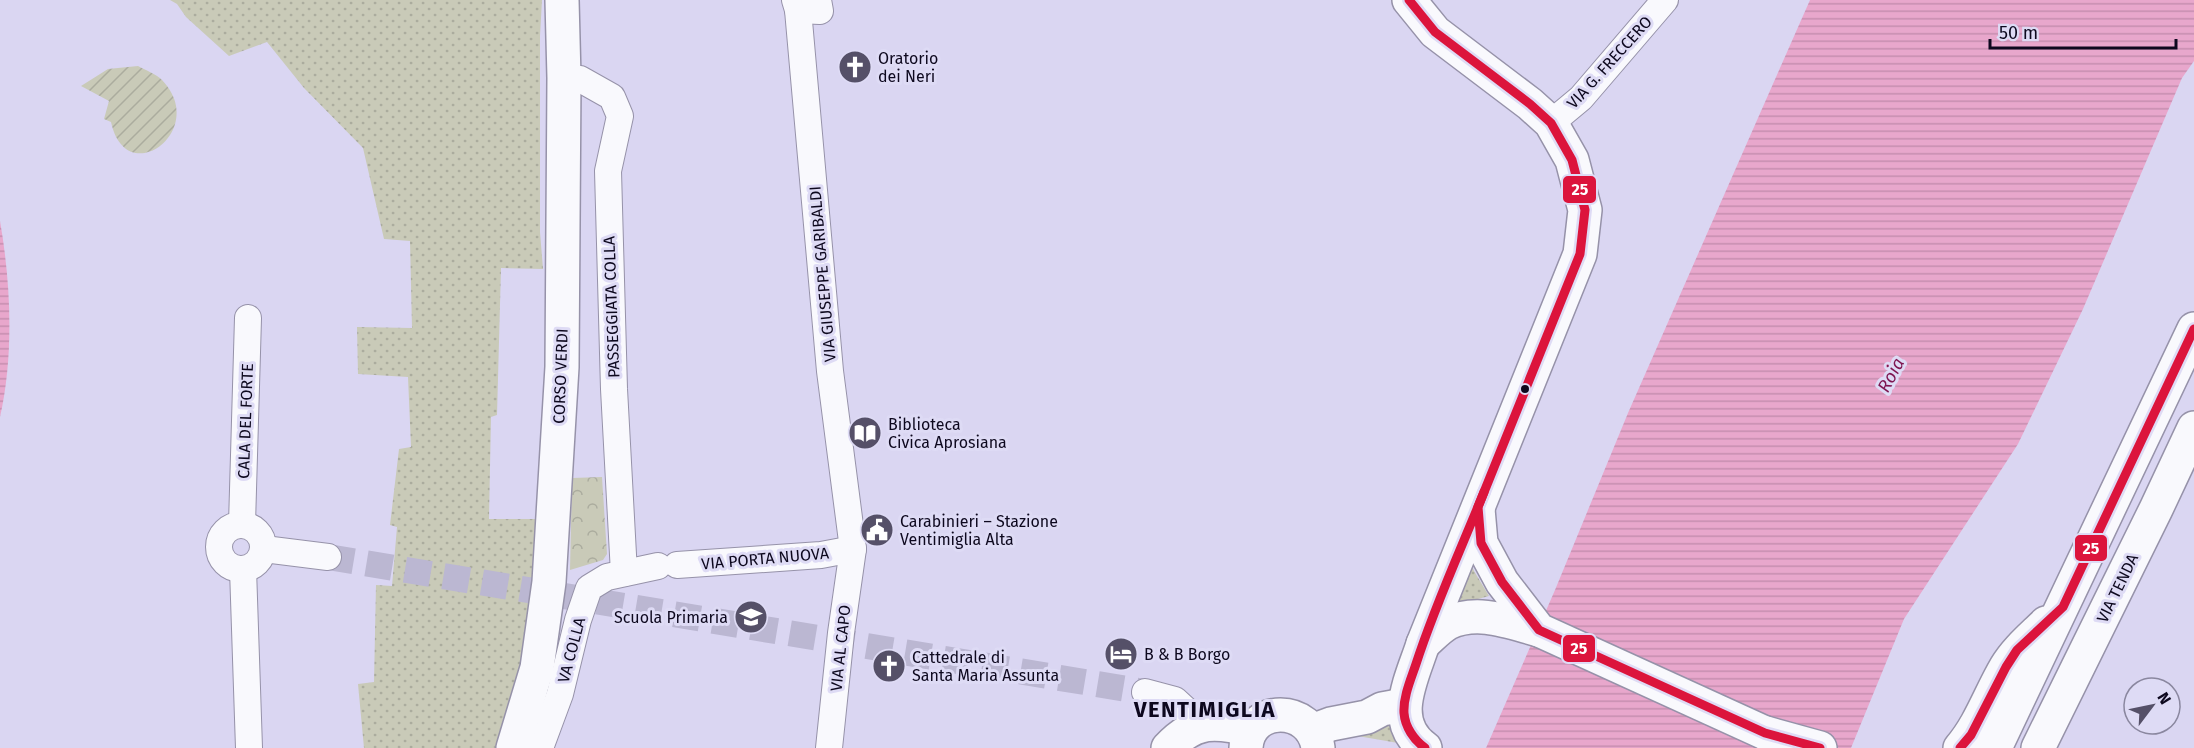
<svg xmlns="http://www.w3.org/2000/svg" width="2194" height="748" font-family="'Fira Sans',sans-serif">
  <style>
    .grass { fill: url(#grass-dots) }
    .park { fill: url(#park-crowns) }
    .garden { fill: url(#garden-furrows) }
    .water { fill: url(#water-rules) }
    .lines { fill: none; stroke-linecap: round; stroke-linejoin: round }
    .street-tunnel { stroke: #bbb7d2; stroke-width: 26; stroke-dasharray: 26 13; stroke-linecap: butt }
    .street-casing { stroke: #9692a9; stroke-width: 28 }
    .secondary-casing { stroke: #9692a9; stroke-width: 36 }
    .primary-casing { stroke: #9692a9; stroke-width: 36 }
    .street { stroke: #f9f9fd; stroke-width: 26 }
    .secondary { stroke: #f9f9fd; stroke-width: 33 }
    .primary { stroke: #f9f9fd; stroke-width: 33 }
    .bus-1-casing { stroke: #dedbf5; stroke-width: 14 }
    .bus-1 { stroke: #dc143c; stroke-width: 9 }
    .bus-dot { fill: #0d081e; stroke: #dedbf5; stroke-width: 2 }
    .labels { text-anchor: middle; stroke-width: 6; stroke-linejoin: round; paint-order: stroke }
    .poi-label { font-size: 16px; fill: #0d081e; stroke: #dedbf5; text-anchor: start }
    .street-label { font-size: 16px; fill: #0d081e; stroke: #dedbf5 }
    .water-label { font-size: 18px; font-style: italic; fill: #7e1551; stroke: #dedbf5 }
    .district-label { font-size: 22px; font-weight: bold; letter-spacing: 1.5px; fill: #0d081e; stroke: #dedbf5 }
    .line-badge { stroke: #dedbf5; stroke-width: 2 }
    .badge-label { font-size: 16px; text-anchor: middle; font-weight: bold; fill: #fff }
  </style>
  <defs>
    <pattern id="grass-dots" width="8" height="8" patternUnits="userSpaceOnUse" patternTransform="scale(1.5)"><rect width="8" height="8" fill="#c9cab8"/><path d="M2 2h.1M6 6h.1" fill="none" stroke="#abac9e" stroke-width="1.8" stroke-linecap="round"/></pattern>
    <pattern id="park-crowns" width="20" height="18" patternUnits="userSpaceOnUse" patternTransform="scale(1.5)"><rect width="20" height="18" fill="#c9cab8"/><path d="M2 6a3 3 0 1 1 6 0M12 15a3 3 0 1 1 6 0" fill="none" stroke="#abac9e"/></pattern>
    <pattern id="garden-furrows" width="10" height="10" patternUnits="userSpaceOnUse" patternTransform="scale(1.5)"><rect width="10" height="10" fill="#c9cab8"/><path d="M-1 1l2-2M0 10L10 0M9 11l2-2" fill="none" stroke="#abac9e"/></pattern>
    <pattern id="water-rules" width="6" height="5" patternUnits="userSpaceOnUse" patternTransform="scale(1.5)"><rect width="6" height="5" fill="#e8a7cc"/><path d="M0 2.5h6" fill="none" stroke="#c68eaf"/></pattern>
  </defs>
  <rect width="100%" height="100%" fill="#dad6f2"/>
  <g class="grass">
    <polygon points="170,0 542,0 540,36 540,232 543,269 501,268 497,415 491,417 489,519 535,519 536,570 525,651 504,748 364,748 358,684 374,682 376,585 392,586 397,527 390,525 399,449 411,447 408,377 358,374 357,327 412,328 410,241 384,239 363,148 304,88 267,42 229,56 186,17 177,4"/>
    <polygon points="1466,551 1474,571 1489,596 1445,608"/>
    <polygon points="1390,716 1398,743 1346,734"/>
  </g>
  <polygon class="park" points="602,477 607,554 603,560 570,570 572,478"/>
  <path class="garden" d="M138,66c7,4 18,8 24,14 48,50 -36,112 -51,42l-7,-3 5,-18 -28,-15 27,-17z"/>
  <g class="water">
    <polygon points="1810,0 2194,0 2194,61 2182,78 2083,309 2018,444 1904,619 1851,748 1486,748 1555,590 1628,413"/>
    <path d="M0,221c11,63 14,134 0,196z"/>
  </g>
  <g class="lines">
    <polyline class="street-tunnel" points="328,557 1145,692"/>
    <g class="street-casing">
      <g id="street">
        <polyline points="795,0 798,10 830,371 853,549 841,633 829,748"/>
        <polyline points="798,10 820,11 818,0"/>
        <polyline points="564,78 580,79 612,97 620,116 608,171 614,389 624,573"/>
        <polyline points="1551,123 1581,98 1665,0"/>
        <polyline points="242,524 248,318"/>
        <circle cx="241" cy="547" r="22"/>
        <polyline points="264,549 328,557"/>
        <polyline points="677,565 821,555 853,549"/>
        <polyline points="243,569 249,748"/>
        <polyline points="1145,692 1175,700 1201,724"/>
        <polyline points="540,748 560,694 578,620 589,588 607,577 658,566"/>
      </g>
    </g>
    <g class="secondary-casing">
      <g id="secondary">
        <polyline points="1312,731 1331,724 1367,717 1382,709 1404,705"/>
        <polyline points="513,748 537,668 549,582 562,367 564,78 562,0"/>
        <path d="M1168,748c27,-29 48,-27 83,-18"/>
        <path d="M1246,748c2,-44 66,-44 72,0"/>
        <polyline points="2038,748 2156,509 2194,428"/>
      </g>
    </g>
    <g class="primary-casing">
      <g id="primary">
        <path d="M1409,0l26,32 95,72 21,19 21,37 13,50 -5,44 -157,390c-11,34 -35,78 2,104"/>
        <polyline points="1478,509 1481,543 1502,582 1539,630 1765,733 1787,748"/>
        <path d="M1423,644c8,-7 16,-16 25,-21 30,-14 61,-1 91,7"/>
        <polyline points="1766,733 1820,748"/>
        <path d="M1960,748c20,-23 30,-54 46,-81 10,-17 26,-30 40,-44"/>
        <polyline points="1995,748 2194,329"/>
      </g>
    </g>
    <use href="#street" class="street"/>
    <use href="#secondary" class="secondary"/>
    <use href="#primary" class="primary"/>
    <g class="bus-1-casing">
      <g id="bus-1">
        <polyline points="1409,0 1435,32 1530,104 1551,123 1572,160 1585,210 1580,254 1478,507 1481,543 1502,582 1539,630 1765,733 1820,748"/>
        <path d="M1425,748c-11,-8 -20,-21 -21,-35 -1,-16 7,-34 12,-49 19,-59 45,-115 68,-172"/>
        <polyline points="1960,748 1971,735 2006,667 2017,650 2063,607 2194,329"/>
      </g>
    </g>
    <use href="#bus-1" class="bus-1"/>
  </g>
  <defs>
    <g id="church-disc" transform="scale(1.725)"><circle r="9.5" fill="#555068" stroke="#dedbf5"/><path d="M-1.2-6h2.4v3.5h3.3v2.4h-3.3V6h-2.4V-.1h-3.3v-2.4h3.3Z" fill="#fff"/></g>
    <g id="library-disc" transform="scale(1.725)"><circle r="9.5" fill="#555068" stroke="#dedbf5"/><path d="M-6-4Q-3-5.5-.7-3.5V5Q-3 3-6 4ZM6-4Q3-5.5 .7-3.5V5Q3 3 6 4Z" fill="#fff"/></g>
    <g id="civic-disc" transform="scale(1.725)"><circle r="9.5" fill="#555068" stroke="#dedbf5"/><path d="M-.6-6.5H3V-4.5H.6V-3L4-1V1h2V6H-6V1h2V-1L-.6-3ZM-1.2 2.5V6h2.4V2.5Z" fill="#fff"/></g>
    <g id="school-disc" transform="scale(1.725)"><circle r="9.5" fill="#555068" stroke="#dedbf5"/><path d="M0-5L7-2L0 1L-7-2ZM-4 1L0 2.5L4 1V4Q0 6-4 4Z" fill="#fff"/></g>
    <g id="hotel-disc" transform="scale(1.725)"><circle r="9.5" fill="#555068" stroke="#dedbf5"/><path d="M-6-4.5h1.5V1H6V5H4.5V3h-9V5H-6ZM-4 0a1.8 1.8 0 1 1 3.6 0ZM.5 0V-2.5h3Q6-2.5 6 0Z" fill="#fff"/></g>
  </defs>
  <g fill-rule="evenodd">
    <use href="#church-disc" x="855" y="67"/>
    <use href="#library-disc" x="865" y="433"/>
    <use href="#civic-disc" x="877" y="530"/>
    <use href="#school-disc" x="751" y="617"/>
    <use href="#hotel-disc" x="1121" y="654"/>
    <use href="#church-disc" x="889" y="666"/>
  </g>
  <circle class="bus-dot" cx="1525" cy="389" r="5"/>
  <g class="labels">
    <g class="poi-label">
      <text x="878" y="64">Oratorio<tspan x="878" dy="18">dei Neri</tspan></text>
      <text x="888" y="430">Biblioteca<tspan x="888" dy="18">Civica Aprosiana</tspan></text>
      <text x="900" y="527">Carabinieri – Stazione<tspan x="900" dy="18">Ventimiglia Alta</tspan></text>
      <text x="728" y="623" text-anchor="end">Scuola Primaria</text>
      <text x="1144" y="660">B &amp; B Borgo</text>
      <text x="912" y="663">Cattedrale di<tspan x="912" dy="18">Santa Maria Assunta</tspan></text>
    </g>
    <g class="street-label">
      <text transform="translate(1609 62) rotate(-48)" y="6">VIA G. FRECCERO</text>
      <text transform="translate(822 274) rotate(-95)" y="6">VIA GIUSEPPE GARIBALDI</text>
      <text transform="translate(611 307) rotate(-92)" y="6">PASSEGGIATA COLLA</text>
      <text transform="translate(560 376) rotate(-88)" y="6">CORSO VERDI</text>
      <text transform="translate(245 421) rotate(-88)" y="6">CALA DEL FORTE</text>
      <text transform="translate(765 558) rotate(-5)" y="6">VIA PORTA NUOVA</text>
      <text transform="translate(2117 588) rotate(-64)" y="6">VIA TENDA</text>
      <text transform="translate(840 648) rotate(-84)" y="6">VIA AL CAPO</text>
      <text transform="translate(571 650) rotate(-75)" y="6">VA COLLA</text>
    </g>
    <g class="water-label">
      <text transform="translate(1891 375) rotate(-62)" y="6">Roia</text>
    </g>
    <g class="district-label">
      <text x="1205" y="717">VENTIMIGLIA</text>
    </g>
  </g>
  <g class="line-badge">
    <rect x="1562" y="175" width="35" height="29" rx="6" fill="#dc143c"/>
    <rect x="2074" y="534" width="34" height="28" rx="6" fill="#dc143c"/>
    <rect x="1562" y="634" width="34" height="29" rx="6" fill="#dc143c"/>
  </g>
  <g class="badge-label">
    <text x="1580" y="195">25</text>
    <text x="2091" y="554">25</text>
    <text x="1579" y="654">25</text>
  </g>
  <g transform="translate(2152 706) rotate(58)"><circle r="28" fill="#dedbf5" stroke="#8a879f" stroke-width="1.5"/>
  <path d="M0-4.5L10 22L0 15L-10 22Z" fill="#555068"/>
  <text y="-9" font-size="16" font-weight="bold" text-anchor="middle" fill="#0d081e">N</text>
  </g>
  <path d="M1990 39v9h186v-9" fill="none" stroke="#0d081e" stroke-width="3"/>
  <text x="1999" y="39" font-size="18" fill="#0d081e" stroke="#dedbf5" stroke-width="4.5" paint-order="stroke">50 m</text>
</svg>
